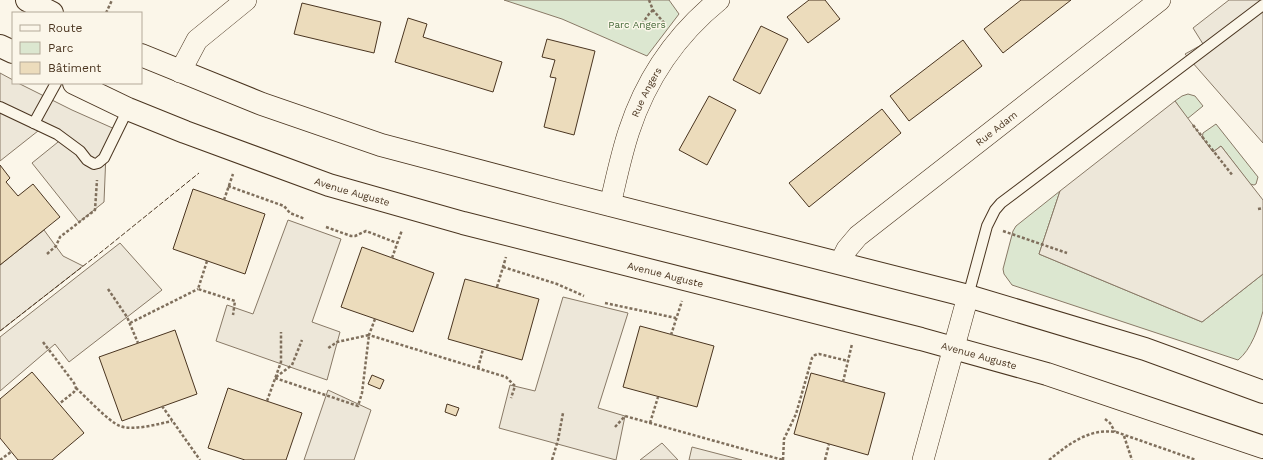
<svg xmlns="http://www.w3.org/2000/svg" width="1263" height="460" font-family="'Work Sans',sans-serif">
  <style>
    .green { fill: #dce7d0; stroke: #887966 }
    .parking { fill: #ede7d9; stroke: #887966 }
    .building { fill: #ecdcbc; stroke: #4a3520 }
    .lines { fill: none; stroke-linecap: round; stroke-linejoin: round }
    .service-casing { stroke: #4a3520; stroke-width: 12 }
    .minor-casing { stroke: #4a3520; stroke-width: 22 }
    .secondary-casing { stroke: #4a3520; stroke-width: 24 }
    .path { stroke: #7f6f5c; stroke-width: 2.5; stroke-dasharray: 3 2; stroke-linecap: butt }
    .service { stroke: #fbf6e9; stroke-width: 10 }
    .minor { stroke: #fbf6e9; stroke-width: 21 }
    .secondary { stroke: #fbf6e9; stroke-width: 22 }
    .fence { stroke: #4a3520; stroke-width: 1; stroke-dasharray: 5 2; stroke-linecap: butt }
    .labels { text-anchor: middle; stroke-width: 3; stroke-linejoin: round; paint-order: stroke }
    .park-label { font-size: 10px; fill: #436837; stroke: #fbf6e9 }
    .street-label { font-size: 10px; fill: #4a3520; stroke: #fbf6e9 }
  </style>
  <rect width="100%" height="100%" fill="#fbf6e9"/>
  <g class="green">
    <polygon points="504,0 669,0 679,14 647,56 562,19"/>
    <polygon points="1188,94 1195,96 1203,106 1187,119 1175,101 1182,96"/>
    <polygon points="1216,124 1258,177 1256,184 1254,185 1250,184 1221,146 1213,152 1202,139 1203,133"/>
    <path d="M1060,191l-21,63 163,68 61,-48c0,12 0,26 0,37 -4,16 -12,39 -25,49l-226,-75 -8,-11 -1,-5 10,-38 3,-5z"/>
  </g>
  <g class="parking">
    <polygon points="1229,0 1263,0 1263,143 1185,54 1203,44 1193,28"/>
    <polygon points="0,73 13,80 13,83 18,83 72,110 117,130 106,153 104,202 79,222 32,163 63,138 43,127 0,161"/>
    <polygon points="1175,101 1213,152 1221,146 1263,200 1263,274 1202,322 1039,254 1060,191"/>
    <polygon points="288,220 341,239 312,322 340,332 327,380 216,341 227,305 253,314"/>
    <polygon points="44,230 63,256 83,266 0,331 0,265"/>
    <polygon points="120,243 162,290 69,362 55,344 0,391 0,337"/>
    <polygon points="563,297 628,313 598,408 625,416 616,460 499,428 510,385 535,391"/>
    <polygon points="328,390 371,410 354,460 304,460"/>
    <polygon points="662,443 678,460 640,460"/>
    <polygon points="692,447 742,460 689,460"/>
  </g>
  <g class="building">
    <polygon points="809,0 825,0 840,19 808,43 787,17"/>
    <polygon points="1021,0 1071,0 1003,53 984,29"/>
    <polygon points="302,3 381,22 374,53 294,34"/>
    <polygon points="408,18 427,24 423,37 502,62 493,92 395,62"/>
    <polygon points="761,26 788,39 760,94 733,80"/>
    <polygon points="547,39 595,51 574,135 544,127 556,78 550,77 555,60 542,57"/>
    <polygon points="963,40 982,66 909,121 890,96"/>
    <polygon points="709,96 736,110 707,165 679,150"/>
    <polygon points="882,109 901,133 809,207 789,183"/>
    <polygon points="0,165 10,178 6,182 18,196 33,184 60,217 0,265"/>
    <polygon points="193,189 265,214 245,274 173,249"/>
    <polygon points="362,247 434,273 413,332 341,307"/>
    <polygon points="465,279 539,299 522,360 448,339"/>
    <polygon points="640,326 714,346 697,407 623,387"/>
    <polygon points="175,330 197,394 122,421 99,357"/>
    <polygon points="32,372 84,433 52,460 18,460 0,438 0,399"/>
    <polygon points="811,373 885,393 868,455 794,434"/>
    <polygon points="372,375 384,380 380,389 368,384"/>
    <polygon points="228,388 302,413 286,460 245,460 208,448"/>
    <polygon points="447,404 459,408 456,416 445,412"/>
  </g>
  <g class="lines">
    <g class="service-casing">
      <g id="service">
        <polyline points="0,107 57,134 80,151 87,160 94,164 98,163 104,158 128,109"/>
        <polyline points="34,123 56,83"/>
        <polyline points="968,296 987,226 995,210 1001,203 1263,5"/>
      </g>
    </g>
    <g class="minor-casing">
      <g id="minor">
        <polyline points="180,72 197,40 246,0"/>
        <path id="s1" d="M610,205c6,-25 11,-50 19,-74 17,-52 48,-97 90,-131"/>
        <path id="s2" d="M840,263l7,-14 11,-13 302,-236"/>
        <polyline points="923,460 968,296"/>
      </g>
    </g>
    <g class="secondary-casing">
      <g id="secondary">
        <polyline points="27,0 52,13"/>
        <polyline points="0,46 13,52"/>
        <polyline points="141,55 262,104 381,145 555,191 968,296 1145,349 1263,392"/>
        <path id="s3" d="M74,83l54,26 57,23 144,53 134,38 458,116 126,35 216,73"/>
      </g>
    </g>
    <g class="path">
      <polyline points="649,0 653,10 665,24"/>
      <polyline points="106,13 112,0"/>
      <polyline points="639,28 649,14 653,10"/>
      <polyline points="1193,125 1233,176"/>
      <polyline points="228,186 284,206 290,213 305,219"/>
      <polyline points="224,200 233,174"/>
      <polyline points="1258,209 1263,208"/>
      <polyline points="326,227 351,236 355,236 366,231 397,243"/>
      <polyline points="1003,231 1067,253"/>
      <polyline points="47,254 56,246 60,237 95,210 97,180"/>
      <polyline points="392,258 402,230"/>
      <polyline points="207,261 198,289 235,301 233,315"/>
      <polyline points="503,267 557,284 584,296"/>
      <polyline points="497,287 506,257"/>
      <polyline points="108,289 127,317 138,343"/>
      <polyline points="605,303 676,318"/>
      <polyline points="375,319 369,335 506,377 515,386 511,398"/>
      <polyline points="130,323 198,289"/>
      <polyline points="671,335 682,301"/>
      <polyline points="43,342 74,383 76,388 74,392 59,404"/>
      <polyline points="478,368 483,349"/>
      <polyline points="276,377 292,365 302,340"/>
      <polyline points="275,378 358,406 362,393 369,335 337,342 327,349"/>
      <polyline points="843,382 852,344"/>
      <path d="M76,388c10,9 33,34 44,38 14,5 38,-2 52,-5"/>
      <polyline points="267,401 281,362 281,332"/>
      <polyline points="162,406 200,460"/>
      <polyline points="1105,419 1110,423 1115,432"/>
      <polyline points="650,423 658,397"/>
      <polyline points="615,427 625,416 783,460"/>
      <polyline points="1124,436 1132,460"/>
      <polyline points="0,460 11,452"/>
      <polyline points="552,460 558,440 563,413"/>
      <polyline points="783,460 784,439 796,414 812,358 815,355 819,354 848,361"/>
      <polyline points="825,460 829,444"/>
      <path d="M1049,460c20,-16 40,-32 67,-28l80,28"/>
    </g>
    <use href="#service" class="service"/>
    <use href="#minor" class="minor"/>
    <use href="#secondary" class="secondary"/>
    <polyline class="fence" points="0,331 105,249 199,173"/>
  </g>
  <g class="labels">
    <g class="park-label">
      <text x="637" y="28">Parc Angers</text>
    </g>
    <g class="street-label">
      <text dy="4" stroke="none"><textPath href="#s1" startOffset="119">Rue Angers</textPath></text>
      <text dy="4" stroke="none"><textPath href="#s2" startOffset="208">Rue Adam</textPath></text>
      <text dy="4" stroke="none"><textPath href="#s3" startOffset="299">Avenue Auguste</textPath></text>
      <text dy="4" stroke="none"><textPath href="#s3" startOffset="623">Avenue Auguste</textPath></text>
      <text dy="4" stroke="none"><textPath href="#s3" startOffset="947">Avenue Auguste</textPath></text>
    </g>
  </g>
  <rect x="12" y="12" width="130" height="72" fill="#fbf6e9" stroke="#b4a999"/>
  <rect x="20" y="25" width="20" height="6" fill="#fbf6e9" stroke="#b4a999"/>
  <text x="48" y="32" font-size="12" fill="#4a3520">Route</text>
  <rect x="20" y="42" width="20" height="12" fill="#dce7d0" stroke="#b4a999"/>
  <text x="48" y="52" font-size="12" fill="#4a3520">Parc</text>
  <rect x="20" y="62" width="20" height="12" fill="#ecdcbc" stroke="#b4a999"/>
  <text x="48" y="72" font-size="12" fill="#4a3520">Bâtiment</text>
</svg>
